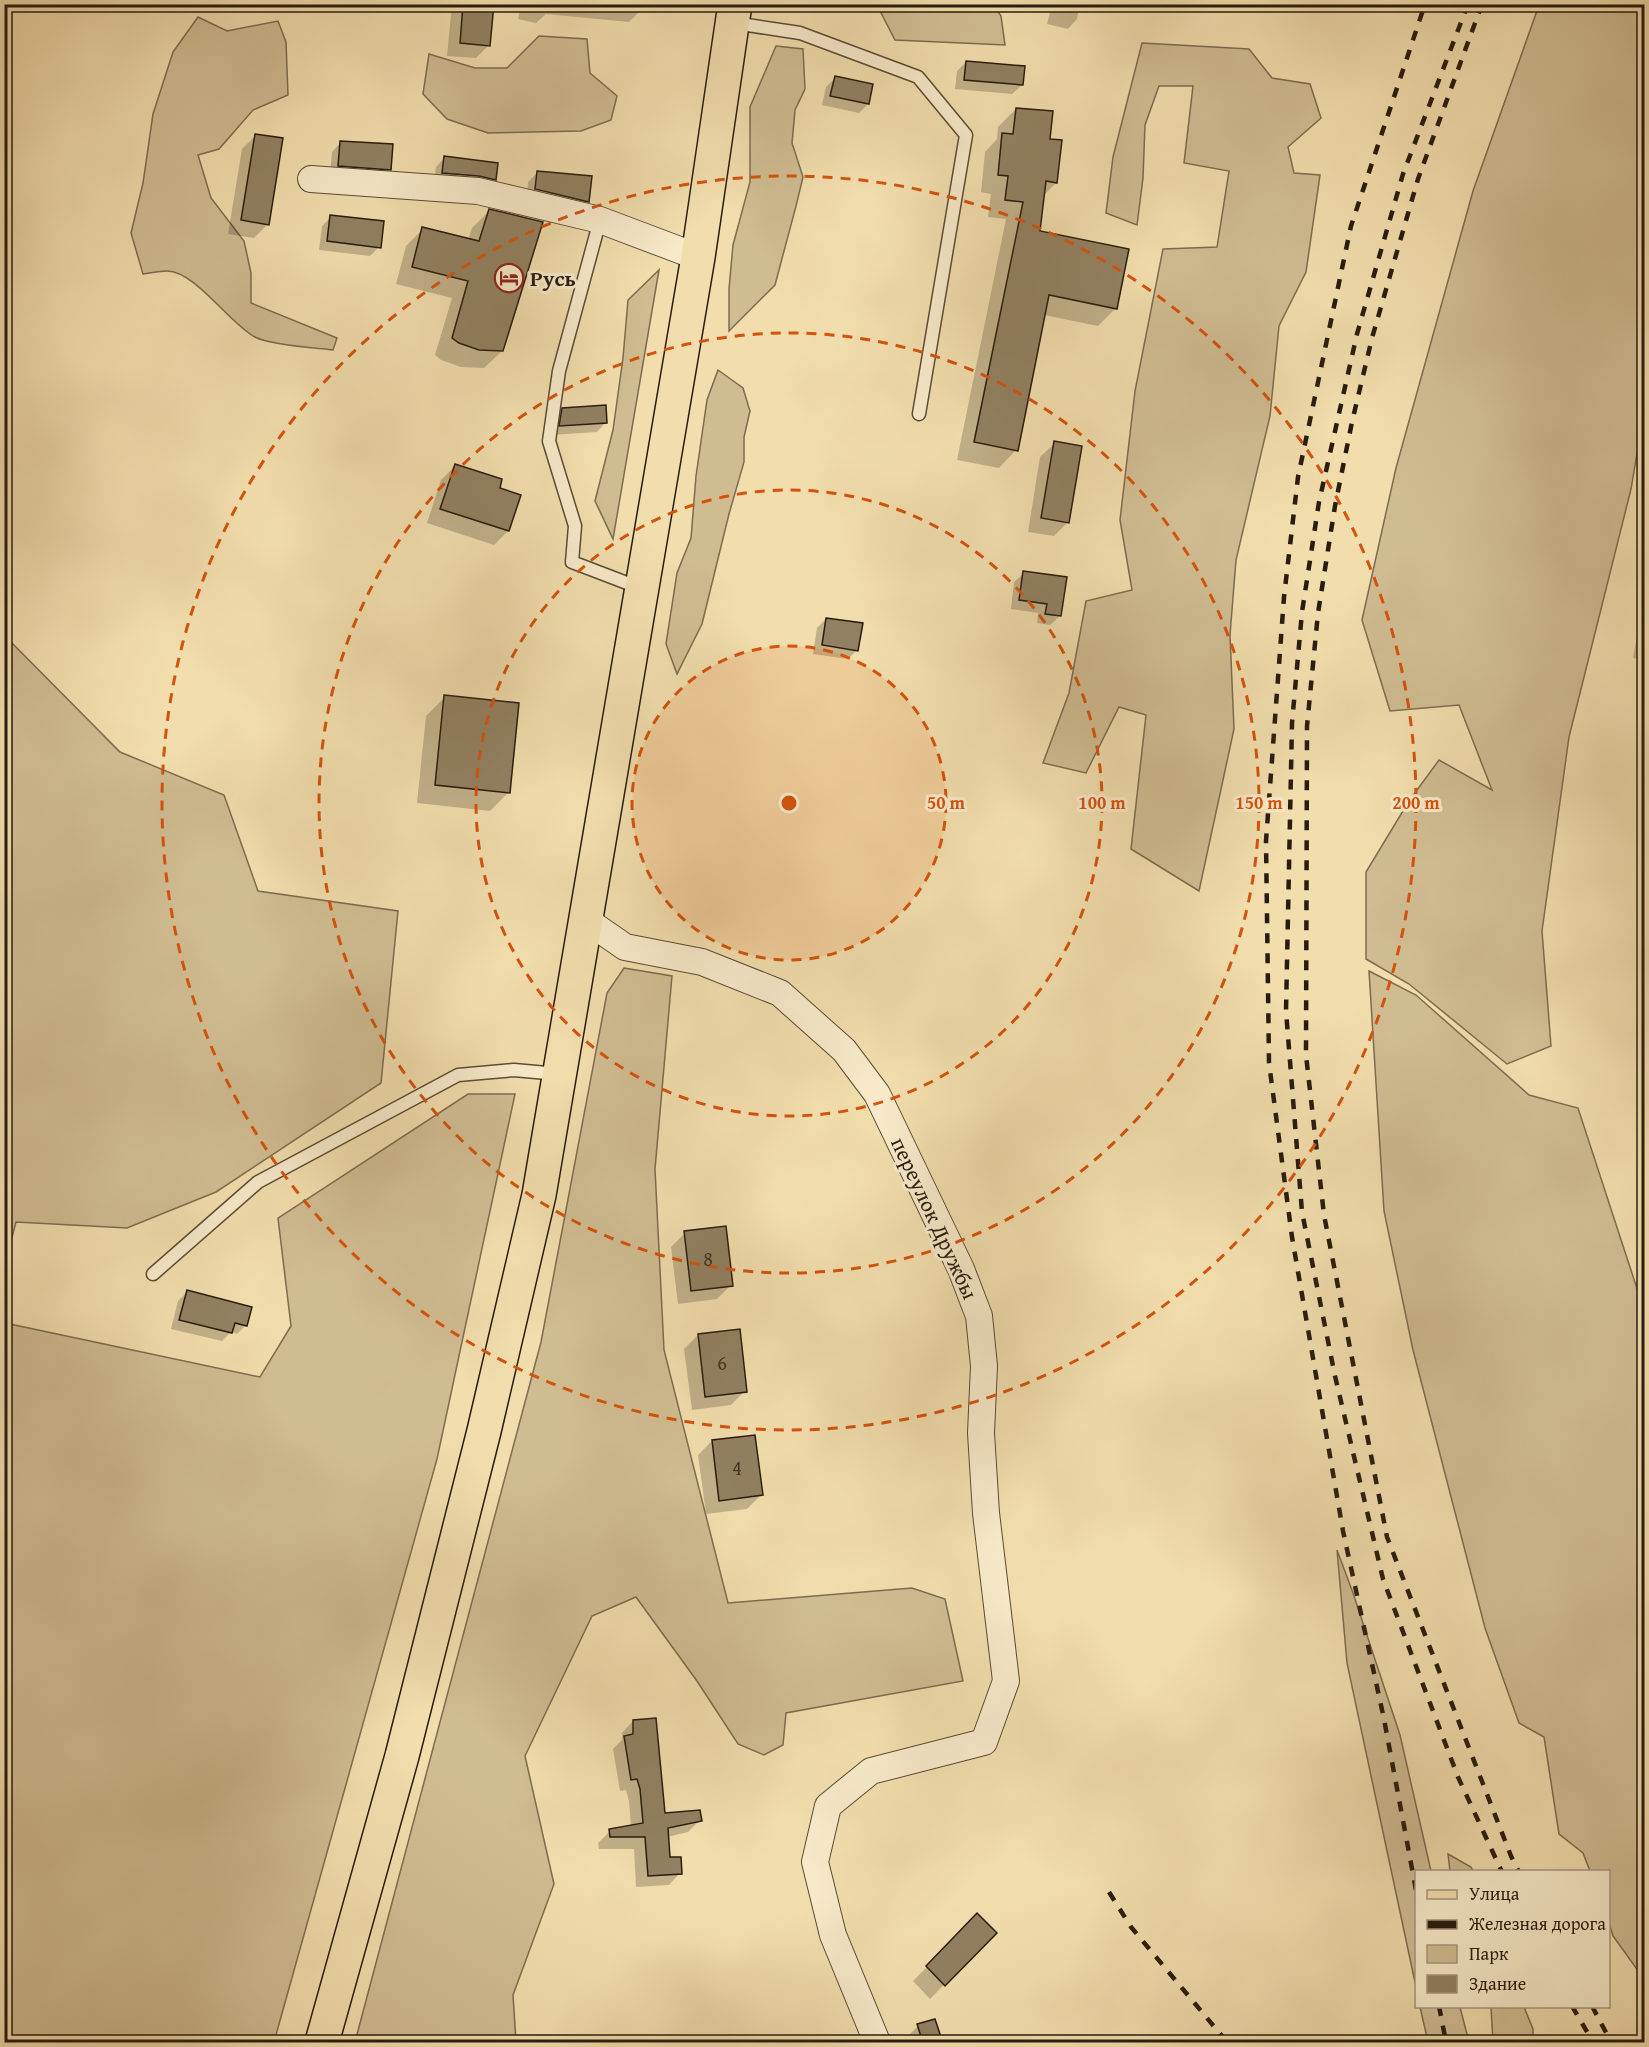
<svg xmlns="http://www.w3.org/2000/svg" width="1649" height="2047" font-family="'Gentium Book Plus',serif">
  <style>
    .green { fill: #d0bc91; stroke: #7c6c50; stroke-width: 1.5 }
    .shadow { fill: #0003 }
    .building { fill: #918061; stroke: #281c0f; stroke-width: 1.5 }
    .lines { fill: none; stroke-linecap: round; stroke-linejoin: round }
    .service-casing { stroke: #5a4c36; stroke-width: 15 }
    .minor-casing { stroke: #5a4c36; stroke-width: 28 }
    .primary-casing { stroke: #281c0f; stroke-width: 36 }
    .service { stroke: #f7e9c9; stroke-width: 12 }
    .minor { stroke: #f7e9c9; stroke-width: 26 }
    .primary { stroke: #f2ddac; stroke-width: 33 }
    .rail { stroke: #281c0f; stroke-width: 4.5; stroke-dasharray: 10 10; stroke-linecap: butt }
    .ring { fill: none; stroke: #d5530c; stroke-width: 3; stroke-dasharray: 10 8 }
    .labels { text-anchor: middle; stroke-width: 6; stroke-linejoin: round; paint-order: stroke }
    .number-label { font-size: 20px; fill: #423524 }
    .poi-label { font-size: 22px; font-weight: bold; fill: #281c0f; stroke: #f7e9c9; text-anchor: start }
    .street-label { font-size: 22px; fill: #281c0f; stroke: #f7e9c9 }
    .centre { fill: #d5530c; stroke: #f7e9c9; stroke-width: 3 }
    .ring-label { font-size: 18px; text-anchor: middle; font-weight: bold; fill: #d5530c; stroke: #f7e9c9; stroke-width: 6; stroke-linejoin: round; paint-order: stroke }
  </style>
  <rect width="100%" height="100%" fill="#f2ddac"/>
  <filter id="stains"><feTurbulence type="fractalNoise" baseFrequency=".00333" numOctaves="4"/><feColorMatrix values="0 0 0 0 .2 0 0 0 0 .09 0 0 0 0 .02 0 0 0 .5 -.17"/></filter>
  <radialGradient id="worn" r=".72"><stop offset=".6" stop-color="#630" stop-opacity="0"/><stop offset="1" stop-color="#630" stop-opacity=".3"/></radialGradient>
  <g class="green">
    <polygon points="877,5 994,5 1001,16 1005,45 895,40"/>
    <polygon points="1539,5 1644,5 1644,412 1631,489 1569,737 1542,931 1551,1046 1507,1064 1409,984 1366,959 1366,872 1409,801 1439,760 1492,790 1459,705 1390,711 1362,620 1396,468 1473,191"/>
    <path d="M198,17l29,14 51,-10 8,21 2,53 -35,15 -34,39 -21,6 13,43 33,43 7,32v30l86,35 -4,12c-18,-2 -64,-5 -78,-13 -26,-14 -60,-66 -88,-66 -8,0 -16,2 -24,3l-12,-41 12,-50 10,-69 20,-62z"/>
    <polygon points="539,36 587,39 590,73 617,96 611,120 581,131 488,133 447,119 423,94 429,54 475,68 507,68"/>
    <polygon points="1142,43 1249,49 1272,78 1310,84 1321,118 1288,147 1294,173 1320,175 1306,272 1279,326 1270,416 1236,560 1230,635 1234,729 1199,891 1131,849 1146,715 1119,707 1086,773 1043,763 1069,693 1086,601 1132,590 1120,520 1135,391 1163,249 1217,247 1229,171 1184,163 1193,86 1159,86 1145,125 1143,178 1137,225 1106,213 1113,157"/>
    <polygon points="776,46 803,49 805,89 795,110 792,143 803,177 796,206 775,285 729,331 729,289 733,245 750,182 750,107"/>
    <polygon points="659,270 613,539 595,501 613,430 623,358 628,300"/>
    <polygon points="718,370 743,388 750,411 744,437 744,462 729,514 702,624 677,674 666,644 677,573 691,538 696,476 707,400"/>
    <polygon points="5,636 120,752 224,795 258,891 398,911 381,1083 216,1192 127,1228 16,1222 5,1264"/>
    <polygon points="624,968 672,976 655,1169 664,1350 728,1603 912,1588 945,1599 963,1681 786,1713 783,1745 764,1755 738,1744 697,1681 636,1597 592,1616 525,1756 554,1884 513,1995 516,2041 355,2042 541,1342 607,993"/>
    <polygon points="1369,971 1416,995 1529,1095 1578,1108 1644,1310 1644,1979 1613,1936 1609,1923 1608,1872 1590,1871 1583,1853 1559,1834 1544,1737 1519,1723 1485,1628 1413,1350 1384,1211"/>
    <polygon points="468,1094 515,1094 437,1459 274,2042 5,2042 5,1323 260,1377 291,1326 278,1218"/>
    <polygon points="1337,1550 1353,1593 1400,1735 1431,1871 1416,1872 1416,1987 1347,1663"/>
    <polygon points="1448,1854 1471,1867 1473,1871 1450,1871"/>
    <polygon points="1420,2007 1460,2007 1469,2042 1428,2042"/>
    <polygon points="1491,2007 1524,2007 1533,2029 1533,2042 1493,2042"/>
  </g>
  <g class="shadow">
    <polygon points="452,4 492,4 489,45 476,58 447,56"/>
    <polygon points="521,4 643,4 643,8 629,22 546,14 536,23 518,19"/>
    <polygon points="1052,4 1080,4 1077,19 1068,29 1047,24"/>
    <polygon points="966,62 1022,85 1012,94 955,89 957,71"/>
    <polygon points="835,78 868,104 859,113 822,105 826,87"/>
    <polygon points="1016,109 1049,140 1056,183 1043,196 1038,233 1116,308 1098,326 1044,315 1016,450 999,468 957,460 1006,219 988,217 991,194 981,192 985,152 997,139 998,127"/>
    <polygon points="256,135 268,224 254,238 228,234 242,149"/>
    <polygon points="341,142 390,169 381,178 330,175 332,152"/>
    <polygon points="445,157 495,179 486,188 434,182 436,167"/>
    <polygon points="538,172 588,201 579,210 527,198 528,182"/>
    <polygon points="489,211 502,351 484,368 461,367 441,360 435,355 452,298 396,284 406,246 423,229 468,240 472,228"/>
    <polygon points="331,217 379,247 370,256 319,250 322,226"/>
    <polygon points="563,409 606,422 597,432 551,435 553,419"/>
    <polygon points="1055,443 1068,522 1054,536 1028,532 1040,457"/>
    <polygon points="455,466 498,489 508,531 494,545 427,523 441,480"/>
    <polygon points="1024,573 1060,616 1050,625 1037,623 1038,613 1011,609 1014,582"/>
    <polygon points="1644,598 1644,660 1633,658"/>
    <polygon points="826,619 857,650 848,659 813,654 817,628"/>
    <polygon points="445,697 509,792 490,811 417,803 426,716"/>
    <polygon points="685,1233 731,1285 717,1299 678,1304 671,1247"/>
    <polygon points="187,1292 246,1325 237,1334 231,1332 222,1341 171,1329 178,1301"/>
    <polygon points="698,1335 745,1391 731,1405 692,1410 684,1349"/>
    <polygon points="712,1441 761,1495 747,1509 706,1514 698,1455"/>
    <polygon points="633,1721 664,1815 700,1820 688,1832 667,1837 668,1859 680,1873 669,1885 636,1887 634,1849 599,1849 598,1843 610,1831 631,1827 629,1801 626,1790 620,1791 613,1749 622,1740 622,1733"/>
    <polygon points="977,1916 995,1933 930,1999 913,1981"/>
    <polygon points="918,2026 941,2042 911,2042 909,2035"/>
  </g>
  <g class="building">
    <polygon points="463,4 494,4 490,46 460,43"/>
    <polygon points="966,61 1025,66 1023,85 964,80"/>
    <polygon points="835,76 873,84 869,104 830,96"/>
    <polygon points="1016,108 1053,111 1050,139 1062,140 1057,183 1046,181 1040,231 1129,249 1117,309 1049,295 1018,451 974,442 1023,202 1005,200 1008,176 998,175 1002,133 1013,134"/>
    <polygon points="255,134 283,138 269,225 241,220"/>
    <polygon points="340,141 393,144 391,170 338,166"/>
    <polygon points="444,156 498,163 496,180 479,176 442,173"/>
    <polygon points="537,171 592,176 589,202 535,189"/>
    <polygon points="489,209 543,222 503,351 479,350 459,343 452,338 468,281 412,267 422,227 479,241"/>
    <polygon points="330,215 384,221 381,248 327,241"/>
    <polygon points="606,405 607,423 559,426 562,408"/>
    <polygon points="1054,441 1082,446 1069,523 1041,518"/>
    <polygon points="455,464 502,479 500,488 521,495 509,531 440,509"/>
    <polygon points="1023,571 1067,577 1061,616 1045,614 1047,604 1019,600"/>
    <polygon points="826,618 863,623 858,651 822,645"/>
    <polygon points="444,695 519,703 510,793 435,785"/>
    <polygon points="726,1226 733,1286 691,1291 684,1231"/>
    <polygon points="187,1290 252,1307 247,1326 235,1323 232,1333 179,1320"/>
    <polygon points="740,1329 747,1392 705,1397 698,1334"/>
    <polygon points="755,1435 763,1495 719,1501 712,1440"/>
    <polygon points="656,1718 665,1813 700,1810 702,1821 668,1828 670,1857 681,1857 682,1874 648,1876 645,1837 610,1837 609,1829 643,1823 640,1789 637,1779 631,1780 624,1736 633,1734 633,1720"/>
    <polygon points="977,1913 997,1933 945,1986 926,1966"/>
    <polygon points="935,2019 943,2043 923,2043 917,2024"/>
  </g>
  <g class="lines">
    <g class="service-casing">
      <g id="service">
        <polyline points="734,23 800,33 918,77 966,135 919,414"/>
        <polyline points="600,220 559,371 549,441 575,526 572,562 640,588"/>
        <polyline points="153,1274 258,1182 458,1075 514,1070 558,1074"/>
      </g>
    </g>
    <g class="minor-casing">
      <g id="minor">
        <polyline points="311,179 478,191 600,220 698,257"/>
        <polyline points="586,920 625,947 702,962 780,993 844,1050 877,1094 961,1269 979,1316 984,1366 981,1433 986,1513 1006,1681 984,1742 871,1771 828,1806 815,1862 833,1935 877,2042"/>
      </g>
    </g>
    <g class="primary-casing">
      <polyline id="primary" points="322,2042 402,1756 484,1431 539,1195 698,257 735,4"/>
    </g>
    <use href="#service" class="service"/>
    <use href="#minor" class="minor"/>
    <use href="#primary" class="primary"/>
    <g class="rail">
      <polyline points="1468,4 1403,174 1357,334 1319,502 1302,612 1292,723 1286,1011 1302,1212 1335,1376 1383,1579 1458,1777 1502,1872"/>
      <polyline points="1482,4 1418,179 1372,338 1352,422 1335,506 1318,613 1307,726 1306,1055 1324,1215 1387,1537 1511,1856 1519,1872"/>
      <polyline points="1416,1890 1384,1719 1343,1531 1292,1237 1269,1063 1266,841 1284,597 1298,477 1351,226 1425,4"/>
      <polyline points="1109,1892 1131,1927 1227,2042"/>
      <polyline points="1439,2006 1446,2042"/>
      <polyline points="1572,2006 1593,2042"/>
      <polyline points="1592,2006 1611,2042"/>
    </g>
  </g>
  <circle cx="789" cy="803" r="157" fill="#d5530c" fill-opacity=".12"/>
  <g class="ring">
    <circle cx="789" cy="803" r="157"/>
    <circle cx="789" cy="803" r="313"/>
    <circle cx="789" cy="803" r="470"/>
    <circle cx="789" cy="803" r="627"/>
  </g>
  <defs>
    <g id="hotel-ring" transform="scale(1.5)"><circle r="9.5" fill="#f7e9c9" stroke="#8f2418" stroke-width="1.5"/><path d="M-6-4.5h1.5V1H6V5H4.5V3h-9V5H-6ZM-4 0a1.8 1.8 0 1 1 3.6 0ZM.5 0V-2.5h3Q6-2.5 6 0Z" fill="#8f2418"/></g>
  </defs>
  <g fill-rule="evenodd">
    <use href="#hotel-ring" x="509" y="278"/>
  </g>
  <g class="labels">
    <g class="number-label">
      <text x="708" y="1266">8</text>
      <text x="722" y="1370">6</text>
      <text x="737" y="1475">4</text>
    </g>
    <g class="poi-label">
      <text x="530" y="286">Русь</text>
    </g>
    <g class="street-label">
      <text transform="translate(935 1218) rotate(65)" y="8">переулок Дружбы</text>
    </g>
  </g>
  <circle cx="789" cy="803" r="9" class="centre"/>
  <g class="ring-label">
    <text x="946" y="809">50 m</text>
    <text x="1102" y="809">100 m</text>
    <text x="1259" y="809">150 m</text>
    <text x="1416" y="809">200 m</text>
  </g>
  <rect width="1649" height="2047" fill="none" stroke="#f2ddac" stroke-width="24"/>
  <rect x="6" y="6" width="1637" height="2035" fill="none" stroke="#281c0f" stroke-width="3"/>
  <rect x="12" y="12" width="1625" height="2023" fill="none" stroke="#281c0f" stroke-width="1.5"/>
  <rect x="1415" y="1870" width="195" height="138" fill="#f7e9c9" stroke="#a4977f" stroke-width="1.5"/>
  <rect x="1427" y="1890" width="30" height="9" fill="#f2ddac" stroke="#a4977f" stroke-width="1.5"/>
  <text x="1469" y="1900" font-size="18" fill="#281c0f">Улица</text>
  <rect x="1427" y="1920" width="30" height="9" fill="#281c0f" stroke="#a4977f" stroke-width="1.5"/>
  <text x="1469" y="1930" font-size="18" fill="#281c0f">Железная дорога</text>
  <rect x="1427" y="1945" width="30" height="18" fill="#d0bc91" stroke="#a4977f" stroke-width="1.5"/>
  <text x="1469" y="1960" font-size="18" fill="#281c0f">Парк</text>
  <rect x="1427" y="1975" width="30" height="18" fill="#918061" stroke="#a4977f" stroke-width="1.5"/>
  <text x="1469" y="1990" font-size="18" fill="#281c0f">Здание</text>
  <rect width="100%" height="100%" filter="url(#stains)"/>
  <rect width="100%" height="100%" fill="url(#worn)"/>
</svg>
